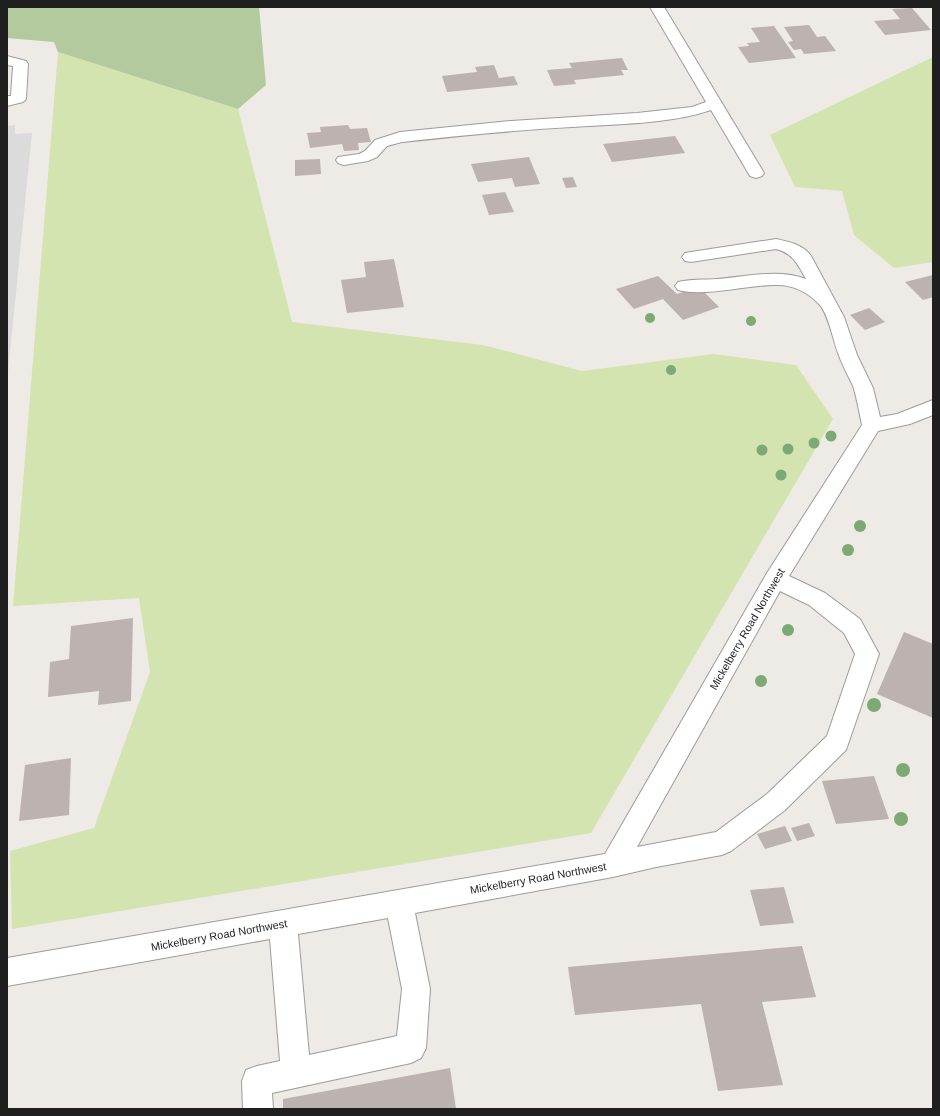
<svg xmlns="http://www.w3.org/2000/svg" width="940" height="1116" font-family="Helvetica,sans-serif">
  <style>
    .grass { fill: #d3e4b0 }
    .forest { fill: #b3ca9e }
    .parking { fill: #dbdbdb }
    .building { fill: #bcb2af }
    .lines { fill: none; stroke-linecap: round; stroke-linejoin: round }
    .minor-casing { stroke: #9c9c9c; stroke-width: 2 }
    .minor { fill: #fff; fill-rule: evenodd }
    .tree { fill: #7da974 }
    .labels { text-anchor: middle; stroke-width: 3.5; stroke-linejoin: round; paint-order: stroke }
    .street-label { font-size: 11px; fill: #1f1f1f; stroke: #fff }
  </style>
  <rect width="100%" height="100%" fill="#eeeae6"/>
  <g class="grass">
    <polygon points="58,52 238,109 292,322 483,345 582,371 714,354 796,365 833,419 591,833 12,929 10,851 94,828 150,672 139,598 13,606"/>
    <polygon points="933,57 933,262 894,268 854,235 842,191 795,187 770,135"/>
  </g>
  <polygon class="forest" points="7,7 259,7 266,85 238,109 58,52 54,42 7,38"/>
  <polygon class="parking" points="15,125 15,134 32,133 7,382 7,126"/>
  <g class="building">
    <polygon points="912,8 931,30 885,35 874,21 900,19 892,9"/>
    <polygon points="809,25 817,37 825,36 836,51 804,54 801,49 794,50 788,42 793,41 784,27"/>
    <polygon points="774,26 796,58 749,63 738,47 749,46 747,43 760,42 751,28"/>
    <polygon points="622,58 628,70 621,70 624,75 574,80 576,84 554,86 547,70 572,68 569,63"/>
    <polygon points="494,65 499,78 514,76 518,85 447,92 442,76 477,72 475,67"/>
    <polygon points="348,125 350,129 367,128 371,142 358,143 359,150 344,151 342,144 310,148 307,133 321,132 320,127"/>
    <polygon points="675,136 685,153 612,162 603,144"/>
    <polygon points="529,157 540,184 515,187 512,178 478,182 471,164"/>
    <polygon points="320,159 321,174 295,176 295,160"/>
    <polygon points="573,177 577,187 566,188 562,178"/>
    <polygon points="505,192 514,212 489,215 482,195"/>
    <polygon points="394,259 404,307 347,313 341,280 366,277 364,262"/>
    <polygon points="933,275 933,297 923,300 905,282"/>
    <polygon points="658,276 677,294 699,287 719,307 683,320 663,299 634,309 616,289"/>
    <polygon points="869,308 885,322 865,330 850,315"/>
    <polygon points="133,618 131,701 98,705 99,691 48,697 50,662 69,659 71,626"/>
    <polygon points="904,632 933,644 933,718 877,694"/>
    <polygon points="71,758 69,815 19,821 25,765"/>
    <polygon points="874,776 889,819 836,824 822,781"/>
    <polygon points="809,823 815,836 797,841 791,828"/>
    <polygon points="785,826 792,841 765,849 757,834"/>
    <polygon points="784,887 794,923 760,926 750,890"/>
    <polygon points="802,946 816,997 762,1002 783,1085 718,1091 701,1004 575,1015 568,967"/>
    <polygon points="450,1068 456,1109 283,1109 283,1099"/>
  </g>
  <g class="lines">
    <g class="minor-casing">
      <g id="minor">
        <path d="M650,7h14l100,166 -2,3 -6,2 -6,-2 -39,-66c-41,14 -95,14 -139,17 -57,3 -114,9 -170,15l-15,4 -10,11 -9,4 -24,4 -6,-2 -2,-3 2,-3 21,-3 6,-3 10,-11 25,-8 111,-11 126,-8 55,-6 14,-5z"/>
        <polygon points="7,56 26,61 28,64 26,99 23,102 7,106 7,96 11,96 13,66 7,65"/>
        <path d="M776,239c13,3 27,5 35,17l33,61 13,38 16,33 7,29 17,-3 36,-14v15l-23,9 -32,7 -89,145 36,17 35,26 19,35 -33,96 -61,60 -54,41 -9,4 -66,12 -43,10 -198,36 15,76 -4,59 -5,10 -10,5 -139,30 1,16h-30l-1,-28 4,-11 11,-4 23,-5 -10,-122 -263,47v-28l598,-104 162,-281 95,-148c-3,-13 -5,-27 -9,-39 -5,-11 -11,-21 -15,-33 -5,-13 -9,-37 -18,-48 -12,-13 -28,-21 -46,-20 -28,0 -69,12 -96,5l-3,-4 3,-4c13,-3 26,-2 39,-3 29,-2 61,-11 89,0 -8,-14 -13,-26 -30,-30l-85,13 -6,-1 -3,-4 3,-4 6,-1zM780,591l29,14 35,28 11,21 -28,82 -60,58 -51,38 -79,15zM388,918l14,71 -5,47 -88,19 -11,-121z"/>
      </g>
    </g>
    <use href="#minor" class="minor"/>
  </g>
  <g class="tree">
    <circle cx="650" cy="318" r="5"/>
    <circle cx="751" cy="321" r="5"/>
    <circle cx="671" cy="370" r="5"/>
    <circle cx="831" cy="436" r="5.5"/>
    <circle cx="814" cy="443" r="5.5"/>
    <circle cx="788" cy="449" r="5.5"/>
    <circle cx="762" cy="450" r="5.5"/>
    <circle cx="781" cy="475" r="5.5"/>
    <circle cx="860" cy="526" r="6"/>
    <circle cx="848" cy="550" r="6"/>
    <circle cx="788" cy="630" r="6"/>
    <circle cx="761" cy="681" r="6"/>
    <circle cx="874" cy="705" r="7"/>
    <circle cx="903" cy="770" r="7"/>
    <circle cx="901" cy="819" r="7"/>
  </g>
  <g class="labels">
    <g class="street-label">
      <text transform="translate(747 629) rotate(-60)" y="4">Mickelberry Road Northwest</text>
      <text transform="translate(538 878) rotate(-10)" y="4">Mickelberry Road Northwest</text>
      <text transform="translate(219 935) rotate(-10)" y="4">Mickelberry Road Northwest</text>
    </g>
  </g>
  <rect width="940" height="1116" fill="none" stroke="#1f1f1f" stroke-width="16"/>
</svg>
